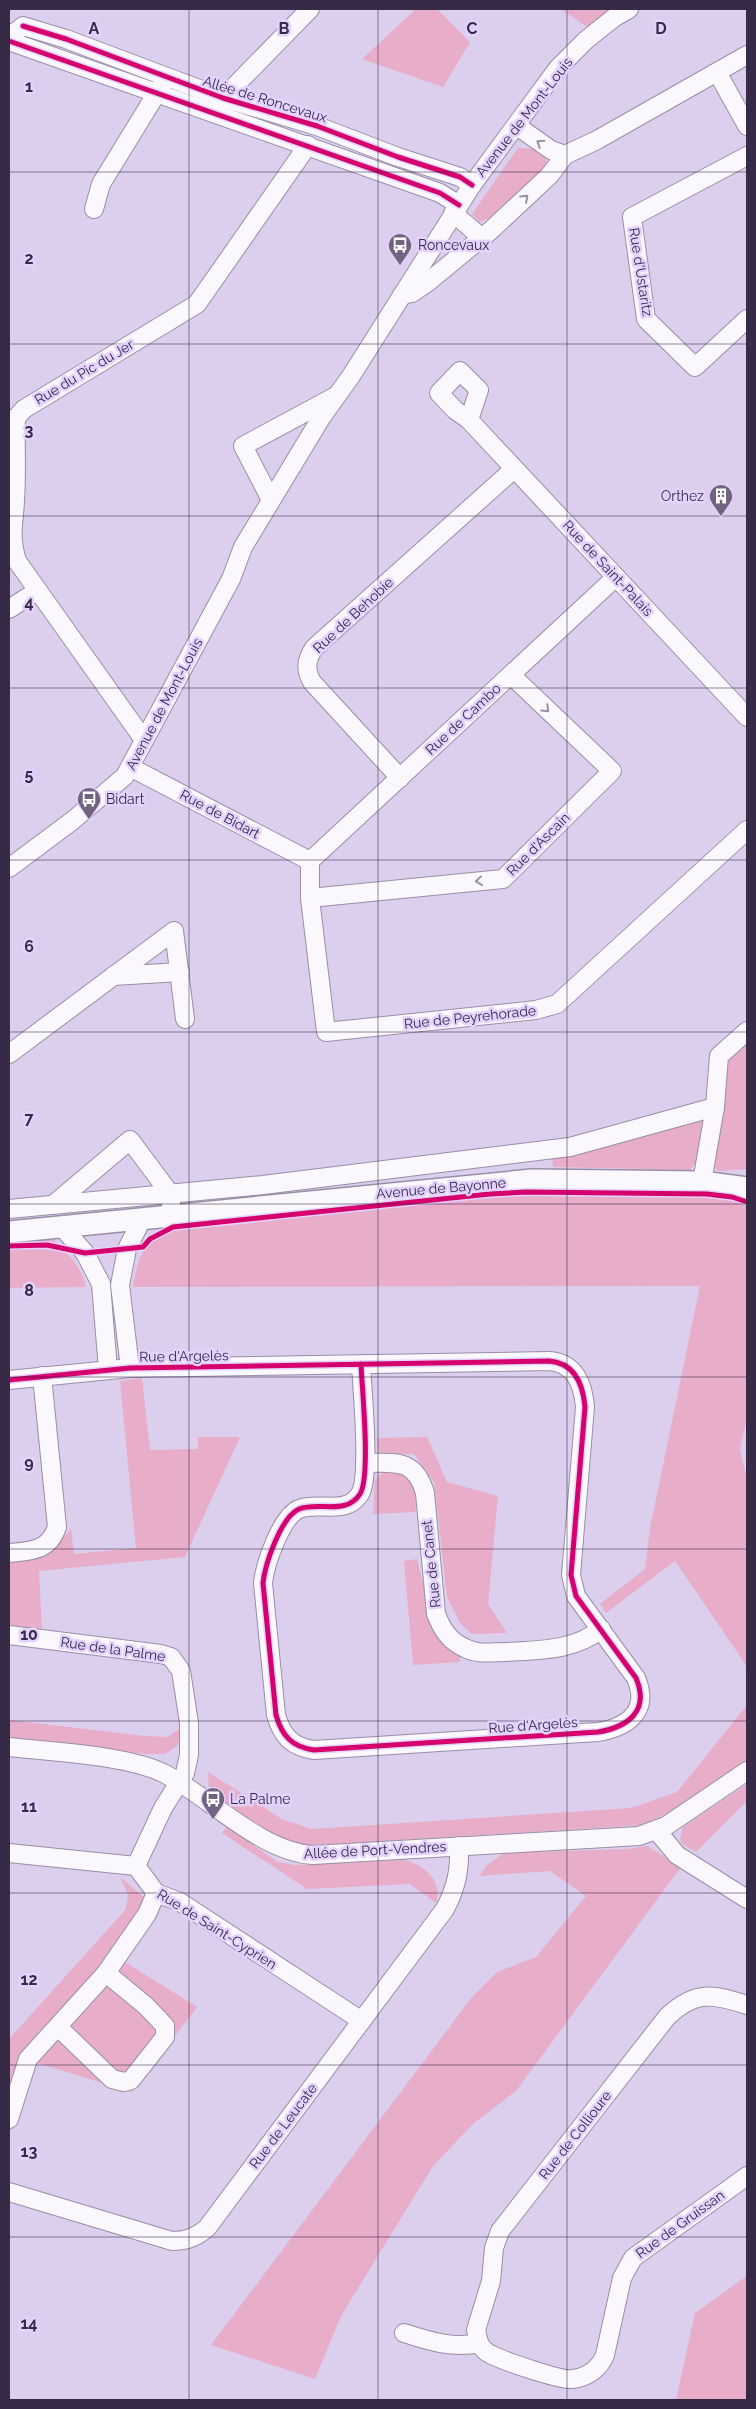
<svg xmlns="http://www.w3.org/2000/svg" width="756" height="2409" font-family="Raleway,sans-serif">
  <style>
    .green { fill: #e7adc9 }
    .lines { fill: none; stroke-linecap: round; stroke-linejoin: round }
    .minor-casing { stroke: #988ea7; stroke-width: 20 }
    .tertiary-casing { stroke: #988ea7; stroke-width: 24 }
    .minor { stroke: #faf8fc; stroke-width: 18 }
    .tertiary { stroke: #faf8fc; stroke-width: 21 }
    .cycleway-casing { stroke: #e3d2fd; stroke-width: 8 }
    .cycleway { stroke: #d6006c; stroke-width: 5 }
    .oneway { stroke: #9891a1 }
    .grid { fill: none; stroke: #362a46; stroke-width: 1; stroke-opacity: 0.55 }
    .labels { text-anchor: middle; stroke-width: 5; stroke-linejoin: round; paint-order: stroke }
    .street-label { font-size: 14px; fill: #362a46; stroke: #e3d2fd }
    .poi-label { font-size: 14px; fill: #362a46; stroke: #e3d2fd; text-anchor: start }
    .grid-label { font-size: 16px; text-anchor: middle; font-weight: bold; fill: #362a46; stroke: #e3d2fd; stroke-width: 5; stroke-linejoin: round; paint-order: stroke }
  </style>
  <rect width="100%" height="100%" fill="#dccfee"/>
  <g class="green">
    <polygon points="416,9 437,9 470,42 443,87 362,59"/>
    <polygon points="561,9 612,9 587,27"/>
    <path d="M518,148c15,0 27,1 29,17l-46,48 -21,9 -8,-8z"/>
    <polygon points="747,1039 747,1169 718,1171 710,1163 724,1115 727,1056"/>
    <polygon points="703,1119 701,1156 690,1170 553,1167 552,1156"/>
    <path d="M526,1189l192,9 18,3 11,5v211l-7,32 7,31v191l-1,-6 -71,-104 -69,52 -6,-9 45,-35 5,-41 50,-242 -567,1c4,-27 11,-48 37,-61z"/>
    <path d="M53,1239c15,15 29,28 33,48l-77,1v-44z"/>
    <path d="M142,1378l8,72 48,-1v-12h42l-55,120 -146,14 3,61 -33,-3v-68c37,-3 38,-2 62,-32l3,25 62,-6 -16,-167z"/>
    <polygon points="427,1437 447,1482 498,1496 488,1604 507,1633 472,1634 460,1623 447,1597 434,1482 414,1454 378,1455 377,1438"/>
    <polygon points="397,1469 415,1484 416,1512 373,1514 375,1480 384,1472"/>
    <polygon points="417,1559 428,1604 460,1653 460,1662 413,1665 404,1561"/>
    <path d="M747,1705v55l-73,50 -32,15 -334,21c-36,-7 -68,-35 -99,-54l-1,-20 74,47 30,10 319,-21 46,-16z"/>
    <polygon points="9,1720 145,1736 167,1737 181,1728 178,1745 165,1754 145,1754 9,1737"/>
    <polygon points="747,1784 747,1801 696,1852 682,1844 680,1839 683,1827"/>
    <path d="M227,1827l51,35 17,3 110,-5c20,5 38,21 31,43l-26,-19 -103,5 -85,-56z"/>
    <polygon points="647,1846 681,1867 516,2091 474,2123 433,2166 341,2316 315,2379 211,2345 472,1997 497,1972 536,1957 586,1896 550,1871 480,1876 486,1866 504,1853 627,1849"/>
    <polygon points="120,1877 159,1910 125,1962 197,2007 132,2092 37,2063 19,2119 9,2116 9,2039 126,1909 128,1894"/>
    <polygon points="747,2276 747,2400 676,2400 695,2313"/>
  </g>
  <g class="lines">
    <g class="minor-casing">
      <g id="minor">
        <polyline points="9,37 23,26 66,39 223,98 317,126 398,157 460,177 472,185"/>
        <polyline points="9,41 440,193 459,205"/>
        <polyline points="717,72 747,126"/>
        <polyline points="223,98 310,9"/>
        <polyline points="517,126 551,150 565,155"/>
        <polyline points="747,156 632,217 646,319 695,367 747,319"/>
        <polyline points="94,209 101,184 163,83"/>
        <polyline points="453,213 481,237"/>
        <polyline points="402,295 412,293 428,282 490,231 549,176 565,155 597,140 747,55"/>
        <polyline points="469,420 479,390 460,371 439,393 455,410 469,420 747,717"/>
        <polyline points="271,500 243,446 334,397"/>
        <polyline points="9,609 37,591"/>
        <path d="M144,740l-127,-179c-8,-27 -3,-35 -2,-61 2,-28 0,-55 1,-82l8,-9 173,-105 111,-159"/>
        <polyline points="130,767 310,861"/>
        <path d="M400,778l-88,-96c-7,-13 -6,-21 2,-34l200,-179"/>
        <polyline points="310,861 310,898 326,1032 536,1010 557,1004 747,830"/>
        <polyline points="310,861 616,577"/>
        <polyline points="9,868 72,821 125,776 231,579 243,547 321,418 351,376 472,185 558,68 586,40 615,17 629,9"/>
        <polyline points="310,898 503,879 612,771 511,675"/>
        <polyline points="113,976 180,972"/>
        <polyline points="9,1054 174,931 185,1019"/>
        <polyline points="702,1182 715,1107"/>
        <polyline points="53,1205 130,1140 171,1195 171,1205"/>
        <polyline points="9,1209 263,1185 570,1147 715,1107 719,1056 747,1031"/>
        <polyline points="62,1227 85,1253 101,1284 108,1370"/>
        <polyline points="130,1368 120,1285 127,1249 142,1219"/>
        <path d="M9,1380l121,-12 419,-7c26,2 34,23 36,46l-14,168 5,21 60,82c14,33 -8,49 -38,54l-284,18c-22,-3 -32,-14 -38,-35l-13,-132c2,-19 18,-66 36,-74 20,-8 47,7 61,-15 11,-18 2,-105 1,-130"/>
        <path d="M365,1463c30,0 50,-5 60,30l11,121c6,15 13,27 29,34 13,7 27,4 41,4 33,-2 68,-1 95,-23"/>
        <path d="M9,1553c22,-2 40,-2 48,-26l-15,-151"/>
        <polyline points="9,1635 161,1654 171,1657 181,1671 189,1723 189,1755 185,1773 163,1808 136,1866"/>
        <path d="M9,1747c43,5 120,8 156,27 46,24 96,78 148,81l326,-19 27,-10 81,-55"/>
        <polyline points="657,1831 677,1855 747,1899"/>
        <polyline points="9,1853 136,1866 156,1893 180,1902 362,2021"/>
        <polyline points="58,2027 112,2079 124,2082 131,2080 165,2037 165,2026 146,2006 106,1973"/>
        <polyline points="9,2119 28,2059 106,1973 147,1914 156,1893"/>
        <path d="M9,2192l163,49c15,0 24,-4 35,-13l238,-319c11,-21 15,-38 14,-63"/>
        <path d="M404,2333c25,8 49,16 75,10 3,5 6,9 11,11 11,6 71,27 82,25 15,-1 28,-11 33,-24l17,-77 11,-20 114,-82"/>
        <path d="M479,2343l-3,-13 15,-49 3,-33 6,-17 167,-214c28,-27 47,-23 80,-12"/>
      </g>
    </g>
    <g class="tertiary-casing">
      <polyline id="tertiary" points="9,1232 532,1180 702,1182 747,1188"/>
    </g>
    <use href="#minor" class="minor"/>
    <use href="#tertiary" class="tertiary"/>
    <g class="cycleway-casing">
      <g id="cycleway">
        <polyline points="23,26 66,39 223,98 317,126 398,157 460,177 472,185"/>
        <polyline points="9,41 440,193 459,205"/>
        <polyline points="9,1246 47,1245 85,1253 143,1247 150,1239 173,1227 490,1194 526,1192 707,1194 732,1197 747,1202"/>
        <path d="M9,1380l121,-12 419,-7c26,2 34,23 36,46l-14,168 5,21 60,82c14,33 -8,49 -38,54l-284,18c-22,-3 -32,-14 -38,-35l-13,-132c2,-19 18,-66 36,-74 20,-8 47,7 61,-15 11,-18 2,-105 1,-130"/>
      </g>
    </g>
    <use href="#cycleway" class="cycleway"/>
  </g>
  <defs><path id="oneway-chevron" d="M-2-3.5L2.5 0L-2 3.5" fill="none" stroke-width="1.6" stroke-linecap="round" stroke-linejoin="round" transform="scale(1.25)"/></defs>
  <g class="oneway">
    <use href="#oneway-chevron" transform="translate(540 143) rotate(-147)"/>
    <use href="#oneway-chevron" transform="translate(525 198) rotate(-43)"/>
    <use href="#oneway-chevron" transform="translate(546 709) rotate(44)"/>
    <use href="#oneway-chevron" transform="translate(479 881) rotate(174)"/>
  </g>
  <path class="grid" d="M189,9v2391M378,9v2391M567,9v2391M9,172h738M9,344h738M9,516h738M9,688h738M9,860h738M9,1032h738M9,1204h738M9,1377h738M9,1549h738M9,1721h738M9,1893h738M9,2065h738M9,2237h738"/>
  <defs>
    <g id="bus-pin" transform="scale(1.25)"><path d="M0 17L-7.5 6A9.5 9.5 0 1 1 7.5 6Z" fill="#706481" stroke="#e3d2fd"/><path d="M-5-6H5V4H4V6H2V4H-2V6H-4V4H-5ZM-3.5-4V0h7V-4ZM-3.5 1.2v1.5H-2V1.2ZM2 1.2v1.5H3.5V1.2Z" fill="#fff"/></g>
    <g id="building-pin" transform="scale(1.25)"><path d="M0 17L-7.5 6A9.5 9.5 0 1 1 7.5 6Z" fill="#706481" stroke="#e3d2fd"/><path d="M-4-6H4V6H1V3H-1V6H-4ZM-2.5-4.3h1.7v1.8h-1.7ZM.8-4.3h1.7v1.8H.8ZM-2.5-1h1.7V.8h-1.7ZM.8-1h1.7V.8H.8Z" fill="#fff"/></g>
  </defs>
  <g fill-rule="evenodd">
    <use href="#bus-pin" x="400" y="245"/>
    <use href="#building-pin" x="721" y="496"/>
    <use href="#bus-pin" x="89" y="799"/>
    <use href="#bus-pin" x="213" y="1799"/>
  </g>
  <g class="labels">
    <g class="street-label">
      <text transform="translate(265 99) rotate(17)" y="5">Allée de Roncevaux</text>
      <text transform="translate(524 117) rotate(-52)" y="5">Avenue de Mont-Louis</text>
      <text transform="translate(641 272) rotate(81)" y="5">Rue d'Ustaritz</text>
      <text transform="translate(84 372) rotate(-31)" y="5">Rue du Pic du Jer</text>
      <text transform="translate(608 568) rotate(47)" y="5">Rue de Saint-Palais</text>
      <text transform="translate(353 615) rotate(-43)" y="5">Rue de Behobie</text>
      <text transform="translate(164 704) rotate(-62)" y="5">Avenue de Mont-Louis</text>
      <text transform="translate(463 719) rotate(-43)" y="5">Rue de Cambo</text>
      <text transform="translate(220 814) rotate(28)" y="5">Rue de Bidart</text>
      <text transform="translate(538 844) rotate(-45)" y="5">Rue d'Ascain</text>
      <text transform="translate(470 1017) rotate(-6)" y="5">Rue de Peyrehorade</text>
      <text transform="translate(441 1188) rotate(-5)" y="5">Avenue de Bayonne</text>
      <text transform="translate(184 1356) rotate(-1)" y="5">Rue d'Argelès</text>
      <text transform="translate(431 1564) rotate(-96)" y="5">Rue de Canet</text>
      <text transform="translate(113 1649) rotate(8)" y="5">Rue de la Palme</text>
      <text transform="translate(533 1725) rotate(-4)" y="5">Rue d'Argelès</text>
      <text transform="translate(375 1850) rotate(-3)" y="5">Allée de Port-Vendres</text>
      <text transform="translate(217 1929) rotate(32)" y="5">Rue de Saint-Cyprien</text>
      <text transform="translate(283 2126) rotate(-53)" y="5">Rue de Leucate</text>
      <text transform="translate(575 2135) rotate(-52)" y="5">Rue de Collioure</text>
      <text transform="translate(680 2224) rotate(-36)" y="5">Rue de Gruissan</text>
    </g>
    <g class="poi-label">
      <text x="418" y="250">Roncevaux</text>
      <text x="704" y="501" text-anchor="end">Orthez</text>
      <text x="106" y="804">Bidart</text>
      <text x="230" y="1804">La Palme</text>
    </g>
  </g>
  <g class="grid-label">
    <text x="94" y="34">A</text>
    <text x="284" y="34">B</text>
    <text x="472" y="34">C</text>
    <text x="661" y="34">D</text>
    <text x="29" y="92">1</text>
    <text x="29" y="264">2</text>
    <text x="29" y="436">3</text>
    <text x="29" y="608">4</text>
    <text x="29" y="780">5</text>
    <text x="29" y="952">6</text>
    <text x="29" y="1124">7</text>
    <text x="29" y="1296">8</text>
    <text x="29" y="1468">9</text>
    <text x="29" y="1640">10</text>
    <text x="29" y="1812">11</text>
    <text x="29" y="1985">12</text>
    <text x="29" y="2157">13</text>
    <text x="29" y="2329">14</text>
  </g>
  <rect width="756" height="2409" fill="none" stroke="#362a46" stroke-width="20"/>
</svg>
